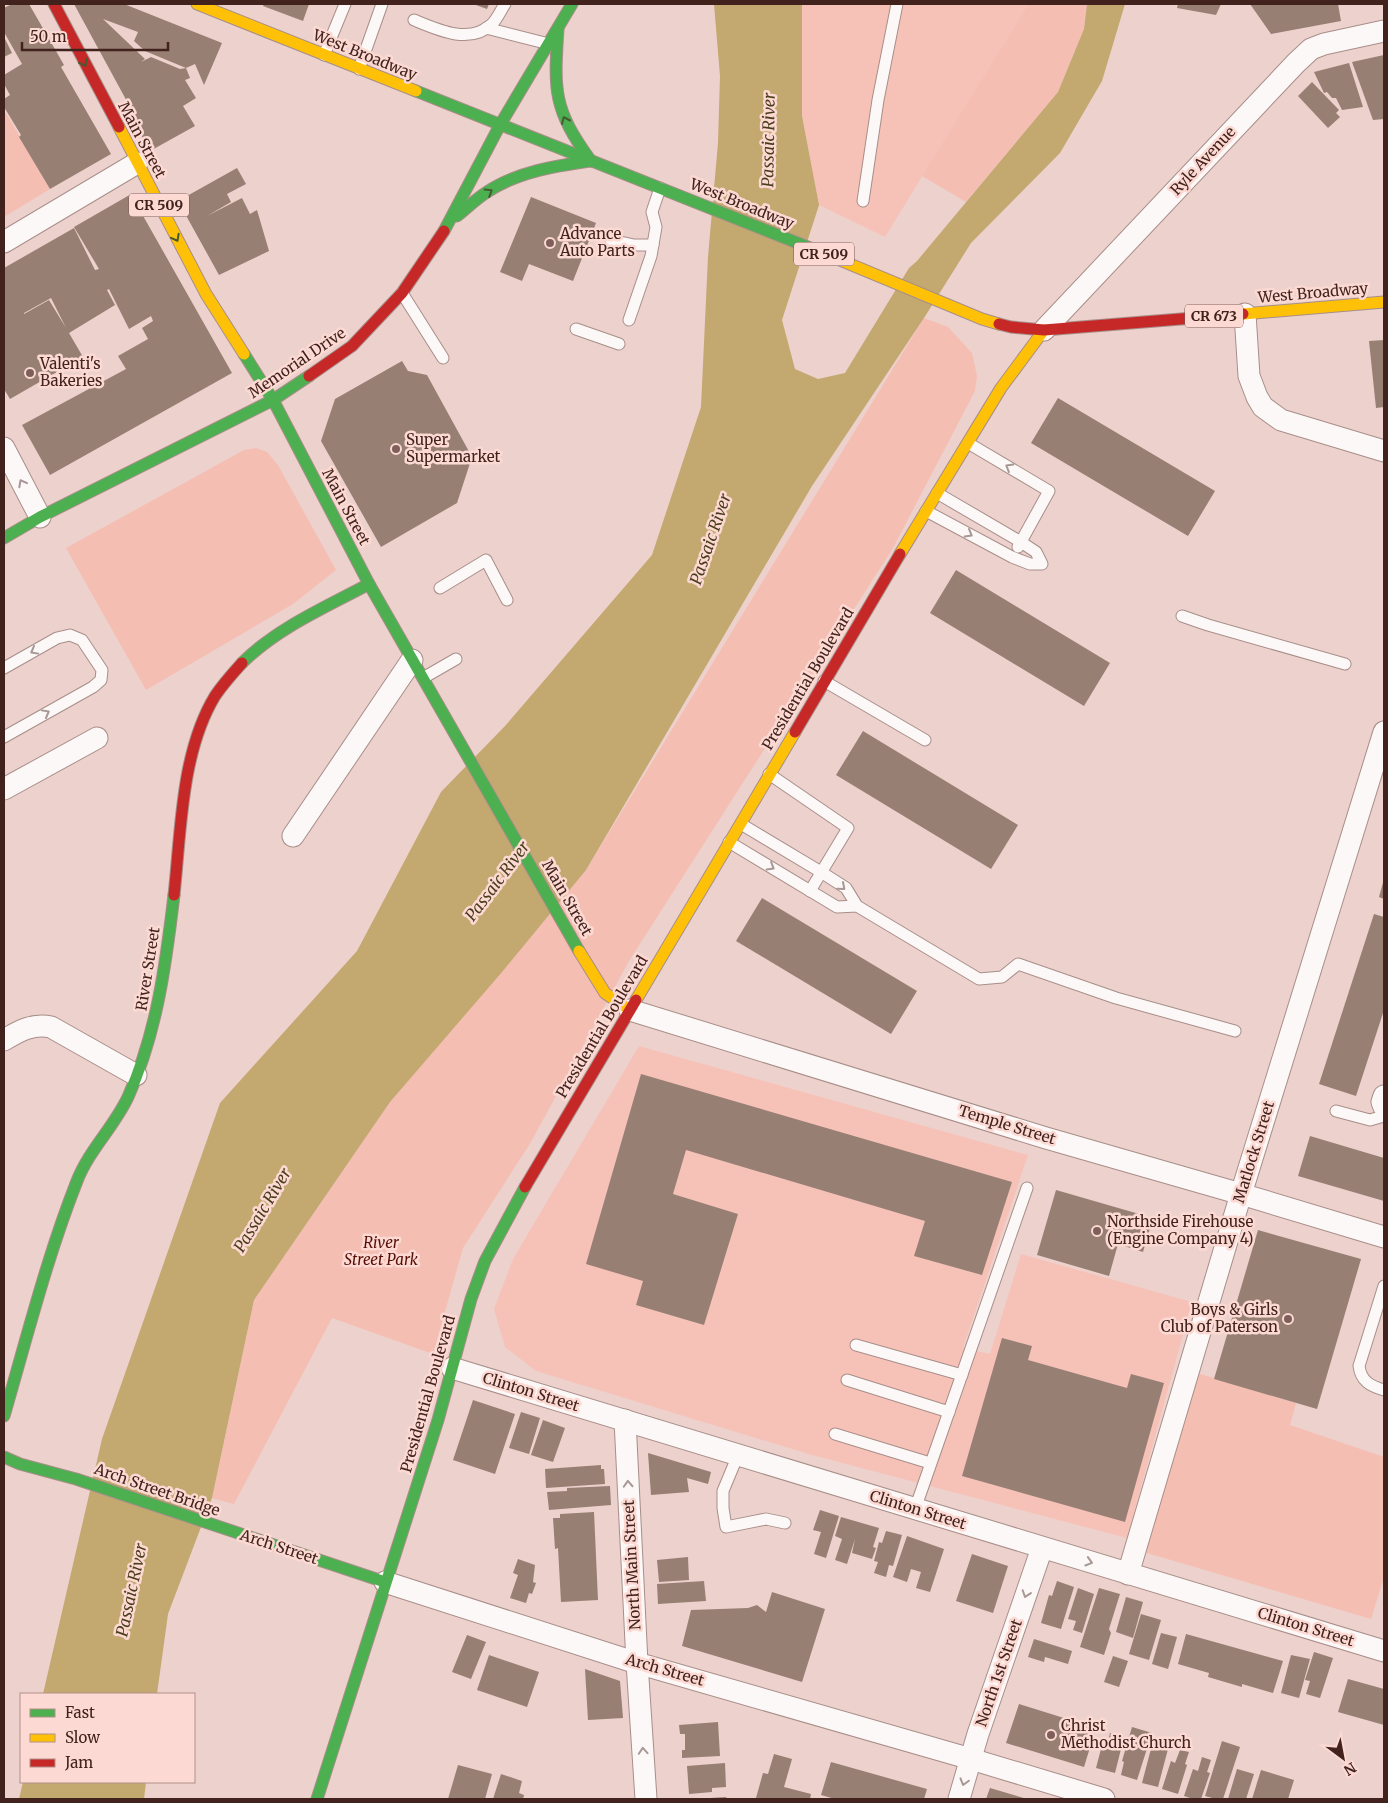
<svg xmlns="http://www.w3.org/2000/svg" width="1388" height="1803" font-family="Merriweather,serif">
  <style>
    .built { fill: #f6c2b8 }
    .green { fill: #f5beb3 }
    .water { fill: #c3a870 }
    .building { fill: #977f74; fill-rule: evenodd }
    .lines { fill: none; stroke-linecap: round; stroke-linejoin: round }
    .lane-casing { stroke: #a88e89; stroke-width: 13 }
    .street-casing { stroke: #a88e89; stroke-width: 23 }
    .fast-casing { stroke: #a88e89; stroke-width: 13 }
    .slow-casing { stroke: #a88e89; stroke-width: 13 }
    .jam-casing { stroke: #a88e89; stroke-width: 13 }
    .lane { stroke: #fcf8f7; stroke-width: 11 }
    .street { stroke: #fcf8f7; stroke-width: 21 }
    .fast { stroke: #4caf50; stroke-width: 11 }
    .slow { stroke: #ffc107; stroke-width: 11 }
    .jam { stroke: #c62828; stroke-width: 11 }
    .oneway { stroke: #465a31 }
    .oneway2 { stroke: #a89895 }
    .poi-dot { fill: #7e5f5a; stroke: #fcdad3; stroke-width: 2 }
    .labels { text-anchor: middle; stroke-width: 5; stroke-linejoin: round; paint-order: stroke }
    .shield { fill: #fcdad3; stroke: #7a5954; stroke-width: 1 }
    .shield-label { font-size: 14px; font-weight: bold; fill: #42221d }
    .street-label { font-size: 15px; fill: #42221d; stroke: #fcdad3 }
    .poi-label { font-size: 15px; fill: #42221d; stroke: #fcdad3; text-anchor: start }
    .park-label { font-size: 15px; font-style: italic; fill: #560d04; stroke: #fcdad3 }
    .water-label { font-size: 16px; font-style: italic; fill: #483c1a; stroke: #fcdad3 }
  </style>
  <rect width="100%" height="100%" fill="#edd1cc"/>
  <g class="built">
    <polygon points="802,4 1028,4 885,237 819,205 802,116"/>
    <polygon points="639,1046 1028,1155 963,1348 990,1354 1021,1254 1192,1302 1127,1538 812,1455 536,1371 505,1347 494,1309 513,1259"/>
  </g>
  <g class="green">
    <polygon points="1028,4 1087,4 1084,29 1058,92 966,202 922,176"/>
    <polygon points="6,113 50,189 4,217 4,115"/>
    <polygon points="924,318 948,327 972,353 977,376 975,391 893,548 629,961 531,1142 463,1248 433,1354 332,1318 234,1504 212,1498 254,1300 390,1102 586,870"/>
    <polygon points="256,448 267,452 278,465 336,570 293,604 146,690 66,548 244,450"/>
    <polygon points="1197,1373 1296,1403 1290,1425 1384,1457 1384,1577 1371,1619 1140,1551"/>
  </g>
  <g class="water">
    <polygon points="714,4 802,4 802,116 819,205 782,320 795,369 818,379 845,373 909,268 917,261 1058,92 1084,29 1087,4 1125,4 1102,81 1060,153 971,243 924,318 812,486 586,870 502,972 390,1102 254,1300 212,1498 168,1614 157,1694 43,1694 102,1439 220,1103 357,951 441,792 505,726 652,555 701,407 708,257 718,143 720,76"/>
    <polygon points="23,1782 146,1782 144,1799 19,1799"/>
  </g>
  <g class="building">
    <polygon points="12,4 29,4 64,65 61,67 111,154 50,189 19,137 21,135 4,107 4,99 10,95 4,84 4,75 22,64 4,32 4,8"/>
    <polygon points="74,4 124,4 222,43 204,85 195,64 186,68 145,51 134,41 138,32 103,19 145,59 141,62 151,57 180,69 186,68 190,78 185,80 196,98 183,106 195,126 150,151 139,131 142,129"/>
    <polygon points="264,4 309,4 303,21 263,6"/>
    <polygon points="473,4 489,4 487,9"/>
    <polygon points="1178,4 1221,4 1216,15 1177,8"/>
    <polygon points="1250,4 1338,4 1341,21 1271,34"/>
    <polygon points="4,37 12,53 4,57"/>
    <polygon points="1384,55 1384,119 1373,120 1352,62"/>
    <polygon points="1349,63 1363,107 1342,110 1336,98 1332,98 1327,92 1324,93 1314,72"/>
    <polygon points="1312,82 1339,110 1336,113 1340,117 1328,128 1298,96"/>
    <polygon points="237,168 246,184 227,194 231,202 207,216 242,198 250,214 257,210 269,251 219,275 178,201"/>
    <path d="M133,193l11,19 -2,2 90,159 -182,102 -28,-50 104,-56 -8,-13 30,-17 -6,-11 11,-7 -2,-5 -22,13 -20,-40 -2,1 8,15 -46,28 14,24 -73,42 -6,-10v-121l70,-40 21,42 4,-1 -25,-42zM51,298l15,30 -17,-28 -25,14v-1z"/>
    <polygon points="531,197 596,223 573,281 529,264 522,281 500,272"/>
    <polygon points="1384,340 1384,407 1376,408 1369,341"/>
    <polygon points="402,361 408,371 427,375 472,457 457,503 381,547 321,441 335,399"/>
    <polygon points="1058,398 1215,491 1188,536 1031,443"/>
    <polygon points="956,570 1110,663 1084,706 930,613"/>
    <polygon points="863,731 1018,825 991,869 836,775"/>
    <polygon points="1384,879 1384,899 1379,897"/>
    <polygon points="762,898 917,991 891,1034 736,941"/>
    <polygon points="1374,914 1384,917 1384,1010 1356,1096 1319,1084"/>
    <polygon points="641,1074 1012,1182 982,1275 914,1256 925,1221 686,1150 673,1194 738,1214 704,1325 636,1305 643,1281 586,1264"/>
    <polygon points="1310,1136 1384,1158 1384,1201 1298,1176"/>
    <polygon points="1056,1190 1153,1218 1143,1252 1118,1244 1109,1276 1037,1255"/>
    <polygon points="1258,1230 1361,1259 1317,1409 1214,1379"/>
    <polygon points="1002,1338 1032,1346 1028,1360 1127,1388 1131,1374 1164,1383 1125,1522 962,1476"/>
    <polygon points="473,1400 515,1414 495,1474 453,1460"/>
    <polygon points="521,1412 540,1418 529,1454 509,1448"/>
    <polygon points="543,1420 565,1428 553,1462 531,1455"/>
    <polygon points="648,1453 711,1472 708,1484 687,1478 689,1492 651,1495"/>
    <polygon points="601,1465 601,1469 604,1469 605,1484 546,1488 545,1469"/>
    <polygon points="610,1486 611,1505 549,1510 547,1492 567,1491 567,1488"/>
    <polygon points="820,1510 839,1516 826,1558 814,1554 821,1532 813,1530"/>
    <polygon points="594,1512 598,1600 561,1602 558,1548 555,1549 553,1518 560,1518 560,1514"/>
    <polygon points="841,1517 879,1528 873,1547 876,1548 872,1559 852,1553 855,1539 847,1564 835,1560 842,1539 835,1536"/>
    <polygon points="886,1531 902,1535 893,1566 889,1565 886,1577 874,1573 878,1562 874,1561 879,1542 882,1543"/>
    <polygon points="907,1536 944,1549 930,1592 916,1588 921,1572 911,1569 907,1582 893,1577"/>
    <polygon points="972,1554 1008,1566 993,1613 956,1601"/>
    <polygon points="688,1557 689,1580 659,1582 657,1560"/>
    <polygon points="518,1559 535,1565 533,1582 536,1583 532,1594 529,1593 526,1603 510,1598 518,1575 513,1573"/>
    <polygon points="704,1581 706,1601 658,1604 657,1584"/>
    <polygon points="1057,1581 1074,1587 1061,1629 1041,1623 1049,1595 1052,1596"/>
    <polygon points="1078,1588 1094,1594 1082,1633 1073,1630 1076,1621 1068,1619"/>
    <polygon points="1099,1588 1120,1594 1109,1629 1111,1633 1104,1655 1080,1647"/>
    <polygon points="772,1592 825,1609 802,1682 682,1646 691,1610 748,1608 757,1605 766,1612"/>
    <polygon points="1126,1597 1143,1602 1133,1638 1116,1632"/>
    <polygon points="1141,1614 1161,1620 1149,1660 1129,1654"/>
    <polygon points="1161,1633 1177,1637 1168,1669 1152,1664"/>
    <polygon points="1186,1634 1283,1661 1273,1693 1242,1684 1242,1687 1208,1677 1209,1673 1178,1664"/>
    <polygon points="467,1635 486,1642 471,1679 452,1672"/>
    <polygon points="1034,1639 1072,1651 1068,1664 1045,1657 1044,1662 1028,1657"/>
    <polygon points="1314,1652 1333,1658 1320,1698 1306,1694 1310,1681 1305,1680"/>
    <polygon points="489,1655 539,1672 527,1707 477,1690"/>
    <polygon points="1291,1655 1310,1659 1299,1698 1281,1693"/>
    <polygon points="1113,1656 1128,1661 1119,1687 1104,1682"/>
    <polygon points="585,1669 620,1681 623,1718 588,1720"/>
    <polygon points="1348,1679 1384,1689 1384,1725 1338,1712"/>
    <polygon points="1019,1704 1096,1728 1084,1767 1006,1743"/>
    <polygon points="718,1722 720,1756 682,1758 682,1750 685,1750 685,1734 680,1734 679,1725"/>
    <polygon points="1132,1727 1152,1733 1137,1780 1121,1775 1124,1762 1122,1761"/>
    <polygon points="1110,1733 1124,1737 1115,1773 1096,1768 1102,1745 1107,1747"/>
    <polygon points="1222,1741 1240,1747 1223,1799 1216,1799 1205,1796"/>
    <polygon points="1152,1745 1168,1749 1158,1787 1142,1783"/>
    <polygon points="1180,1750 1189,1752 1185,1764 1187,1765 1178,1794 1162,1789 1171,1761 1175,1763"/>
    <polygon points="774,1754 792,1759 784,1787 811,1794 810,1799 756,1798 763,1773 768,1774"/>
    <polygon points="1202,1757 1211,1760 1207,1772 1210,1773 1201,1799 1193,1799 1184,1796 1193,1769 1198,1771"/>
    <polygon points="831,1762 927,1789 924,1799 835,1799 821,1795"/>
    <polygon points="725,1763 726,1787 712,1788 712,1792 689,1794 687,1766"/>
    <polygon points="458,1765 492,1774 485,1799 448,1799"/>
    <polygon points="1237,1769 1254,1774 1246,1799 1228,1799"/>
    <polygon points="1261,1770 1294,1780 1288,1799 1252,1799"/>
    <polygon points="501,1774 522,1781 519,1793 524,1795 523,1799 493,1799"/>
    <polygon points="990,1788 1027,1799 986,1799"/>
    <polygon points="726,1797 727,1799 710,1799 710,1798"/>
  </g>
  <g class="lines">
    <g class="lane-casing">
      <g id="lane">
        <path d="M414,20c24,10 56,25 78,4 5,-5 9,-14 13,-20"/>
        <polyline points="486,28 549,44"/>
        <polyline points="324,55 345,4"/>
        <polyline points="359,69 382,4"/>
        <polyline points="863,201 878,100 897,4"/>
        <polyline points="611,240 634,245 653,245"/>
        <polyline points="402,293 443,358"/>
        <polyline points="629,320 651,256 656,227 652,212 660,188"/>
        <polyline points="576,329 619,344"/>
        <polyline points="968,443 1049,491 1018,547"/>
        <polyline points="926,511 1012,557 1030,564 1042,564 1036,552 1021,542 937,493"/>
        <polyline points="440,588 486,560 507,600"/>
        <polyline points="1182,616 1208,625 1345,664"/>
        <polyline points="4,668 57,638 70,635 82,640 102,670 101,680 93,687 4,737"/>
        <polyline points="423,678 456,659"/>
        <polyline points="824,681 925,740"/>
        <polyline points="769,774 848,828 810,891"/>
        <polyline points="741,824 821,872 846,888 857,906 979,979 1002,977 1018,964 1116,998 1235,1031"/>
        <polyline points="729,842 837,907 857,906"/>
        <polyline points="1336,1111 1370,1120 1384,1116"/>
        <path d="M1384,1286l-25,80c2,15 11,20 25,24"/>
        <polyline points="856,1345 962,1375"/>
        <polyline points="847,1380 949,1412"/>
        <polyline points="835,1434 930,1463"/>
        <polyline points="738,1455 723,1491 723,1508 726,1527 766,1519 785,1523"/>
        <polyline points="915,1509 1027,1188"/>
      </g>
    </g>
    <g class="street-casing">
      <g id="street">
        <polyline points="4,242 137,163"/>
        <polyline points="1245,314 1249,376 1257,397 1263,407 1281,420 1384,451"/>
        <polyline points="1044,330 1296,63 1311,49 1324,44 1384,31"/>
        <polyline points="4,448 40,517"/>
        <polyline points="4,789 97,738"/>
        <polyline points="293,836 412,660"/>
        <polyline points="630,1010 1046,1138 1241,1194 1384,1237"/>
        <path d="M4,1040c15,-9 29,-17 47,-13l85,48"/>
        <polyline points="1384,1096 1382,1102 1384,1107"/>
        <polyline points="452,1368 1384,1651"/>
        <polyline points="625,1420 637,1663 646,1799"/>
        <polyline points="1128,1574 1241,1194 1384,732"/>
        <polyline points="385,1582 637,1663 971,1759 1104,1799"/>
        <polyline points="959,1799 978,1734 1042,1548"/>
      </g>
    </g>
    <g class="fast-casing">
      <g id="fast">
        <path d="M558,29c-4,62 -5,80 33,132"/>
        <polyline points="416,91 823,253"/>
        <path d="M457,216c10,-8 19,-17 30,-24 30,-20 68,-26 103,-31"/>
        <polyline points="444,231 500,125 572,4"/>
        <polyline points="4,538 40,517 273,400 309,376"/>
        <polyline points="369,584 579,951"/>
        <path d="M242,663c35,-35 84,-56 127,-79l-96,-184 -29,-46"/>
        <path d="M4,1416c23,-79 43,-159 73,-235 12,-31 37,-54 51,-84 29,-64 38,-134 46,-202"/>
        <polyline points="4,1457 20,1464 76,1479 385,1582"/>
        <polyline points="317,1799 438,1420 471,1299 485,1261 525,1187"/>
      </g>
    </g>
    <g class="slow-casing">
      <g id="slow">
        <polyline points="197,4 416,91"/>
        <polyline points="119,127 206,294 244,354"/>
        <polyline points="823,253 982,319 999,324"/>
        <polyline points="1243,314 1384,302"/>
        <polyline points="900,554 1001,388 1044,330"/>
        <polyline points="579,951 605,993 630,1010"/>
        <polyline points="636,1000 795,732"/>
      </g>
    </g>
    <g class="jam-casing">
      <g id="jam">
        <polyline points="54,4 119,127"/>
        <polyline points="999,324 1011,327 1044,330 1243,314"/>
        <polyline points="309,376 352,346 402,293 444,231"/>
        <polyline points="795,732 900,554"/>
        <path d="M174,895c7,-64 7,-143 41,-199 8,-12 18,-23 27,-33"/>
        <polyline points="525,1187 636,1000"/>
      </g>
    </g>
    <use href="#lane" class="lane"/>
    <use href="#street" class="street"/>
    <use href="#fast" class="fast"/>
    <use href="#slow" class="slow"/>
    <use href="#jam" class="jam"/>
  </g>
  <defs><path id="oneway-chevron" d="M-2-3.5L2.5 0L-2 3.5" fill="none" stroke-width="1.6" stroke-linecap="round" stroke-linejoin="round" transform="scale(1.25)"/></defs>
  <g class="oneway">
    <use href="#oneway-chevron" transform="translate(84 63) rotate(62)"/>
    <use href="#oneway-chevron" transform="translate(565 120) rotate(-114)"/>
    <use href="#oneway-chevron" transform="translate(489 192) rotate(-32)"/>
    <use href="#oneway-chevron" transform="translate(176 238) rotate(62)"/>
  </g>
  <g class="oneway2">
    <use href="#oneway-chevron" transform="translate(1009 467) rotate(-149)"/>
    <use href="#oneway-chevron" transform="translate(22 483) rotate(-118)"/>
    <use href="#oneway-chevron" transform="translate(969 534) rotate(30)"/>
    <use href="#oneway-chevron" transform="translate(34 651) rotate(151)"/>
    <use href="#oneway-chevron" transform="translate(46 713) rotate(-29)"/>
    <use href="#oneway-chevron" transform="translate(771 867) rotate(31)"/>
    <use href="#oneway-chevron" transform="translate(842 887) rotate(41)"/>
    <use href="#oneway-chevron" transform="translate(628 1484) rotate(-93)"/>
    <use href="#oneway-chevron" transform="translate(1089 1562) rotate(17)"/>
    <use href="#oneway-chevron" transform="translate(1026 1594) rotate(109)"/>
    <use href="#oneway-chevron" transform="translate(643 1751) rotate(-94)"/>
    <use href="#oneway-chevron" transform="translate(964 1782) rotate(106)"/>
  </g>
  <g class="poi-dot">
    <circle cx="550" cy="243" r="5"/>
    <circle cx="30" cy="373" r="5"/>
    <circle cx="396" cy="449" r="5"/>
    <circle cx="1097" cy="1231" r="5"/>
    <circle cx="1288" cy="1319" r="5"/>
    <circle cx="1051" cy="1735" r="5"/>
  </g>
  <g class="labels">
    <g class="shield">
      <rect x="129" y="193.5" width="60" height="23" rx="4"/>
      <rect x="794" y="242.5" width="60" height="23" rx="4"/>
      <rect x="1185" y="304.5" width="58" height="23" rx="4"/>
    </g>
    <g class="shield-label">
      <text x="159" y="210">CR 509</text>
      <text x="824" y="259">CR 509</text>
      <text x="1214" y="321">CR 673</text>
    </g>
    <g class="street-label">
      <text transform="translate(365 55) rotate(22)" y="5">West Broadway</text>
      <text transform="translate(142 140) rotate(62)" y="5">Main Street</text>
      <text transform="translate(1203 161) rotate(-47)" y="5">Ryle Avenue</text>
      <text transform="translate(742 204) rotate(22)" y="5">West Broadway</text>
      <text transform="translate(1313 293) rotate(-5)" y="5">West Broadway</text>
      <text transform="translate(297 363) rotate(-34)" y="5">Memorial Drive</text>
      <text transform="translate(346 507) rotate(62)" y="5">Main Street</text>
      <text transform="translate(808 679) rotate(-59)" y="5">Presidential Boulevard</text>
      <text transform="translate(567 898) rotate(60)" y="5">Main Street</text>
      <text transform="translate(148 969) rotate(-81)" y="5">River Street</text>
      <text transform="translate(602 1027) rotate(-59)" y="5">Presidential Boulevard</text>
      <text transform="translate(1007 1125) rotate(17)" y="5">Temple Street</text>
      <text transform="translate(1254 1152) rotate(-73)" y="5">Matlock Street</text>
      <text transform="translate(531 1392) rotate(17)" y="5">Clinton Street</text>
      <text transform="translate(428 1394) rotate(-74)" y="5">Presidential Boulevard</text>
      <text transform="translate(157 1490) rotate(19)" y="5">Arch Street Bridge</text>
      <text transform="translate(918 1510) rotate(17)" y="5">Clinton Street</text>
      <text transform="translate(279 1547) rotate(18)" y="5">Arch Street</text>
      <text transform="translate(632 1565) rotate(-93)" y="5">North Main Street</text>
      <text transform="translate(1306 1627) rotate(17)" y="5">Clinton Street</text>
      <text transform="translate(665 1670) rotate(16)" y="5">Arch Street</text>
      <text transform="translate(999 1673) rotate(-71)" y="5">North 1st Street</text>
    </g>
    <g class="poi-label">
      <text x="560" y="239">Advance<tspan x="560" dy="17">Auto Parts</tspan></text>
      <text x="40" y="369">Valenti's<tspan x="40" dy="17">Bakeries</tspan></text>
      <text x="406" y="445">Super<tspan x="406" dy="17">Supermarket</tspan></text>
      <text x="1107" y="1227">Northside Firehouse<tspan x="1107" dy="17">(Engine Company 4)</tspan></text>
      <text x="1278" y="1315" text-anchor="end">Boys &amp; Girls<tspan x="1278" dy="17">Club of Paterson</tspan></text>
      <text x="1061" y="1731">Christ<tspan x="1061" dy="17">Methodist Church</tspan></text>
    </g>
    <g class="park-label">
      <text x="381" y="1248">River<tspan x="381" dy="17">Street Park</tspan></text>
    </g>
    <g class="water-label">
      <text transform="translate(768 140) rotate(-89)" y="6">Passaic River</text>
      <text transform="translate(710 539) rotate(-71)" y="6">Passaic River</text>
      <text transform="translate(497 881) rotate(-53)" y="6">Passaic River</text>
      <text transform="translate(262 1210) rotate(-59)" y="6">Passaic River</text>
      <text transform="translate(131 1590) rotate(-78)" y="6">Passaic River</text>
    </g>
  </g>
  <rect width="1388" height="1803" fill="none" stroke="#42221d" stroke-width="10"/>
  <rect x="20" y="1693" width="175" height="90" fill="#fcdad3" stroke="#b2908a"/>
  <rect x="30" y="1709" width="25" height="8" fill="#4caf50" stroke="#b2908a"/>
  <text x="65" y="1718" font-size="15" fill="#42221d">Fast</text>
  <rect x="30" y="1734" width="25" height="8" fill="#ffc107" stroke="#b2908a"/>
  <text x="65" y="1743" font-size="15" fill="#42221d">Slow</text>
  <rect x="30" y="1759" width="25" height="8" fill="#c62828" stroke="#b2908a"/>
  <text x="65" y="1768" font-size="15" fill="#42221d">Jam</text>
  <g transform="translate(1343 1758) rotate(148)" stroke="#fcdad3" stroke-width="4" paint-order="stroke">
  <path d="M0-4L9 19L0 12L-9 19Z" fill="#42221d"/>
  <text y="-8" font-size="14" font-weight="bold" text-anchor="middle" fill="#42221d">N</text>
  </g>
  <path d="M22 42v8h146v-8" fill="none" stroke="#42221d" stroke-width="2.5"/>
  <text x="30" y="42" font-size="15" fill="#42221d" stroke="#fcdad3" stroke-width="4" paint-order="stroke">50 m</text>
</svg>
